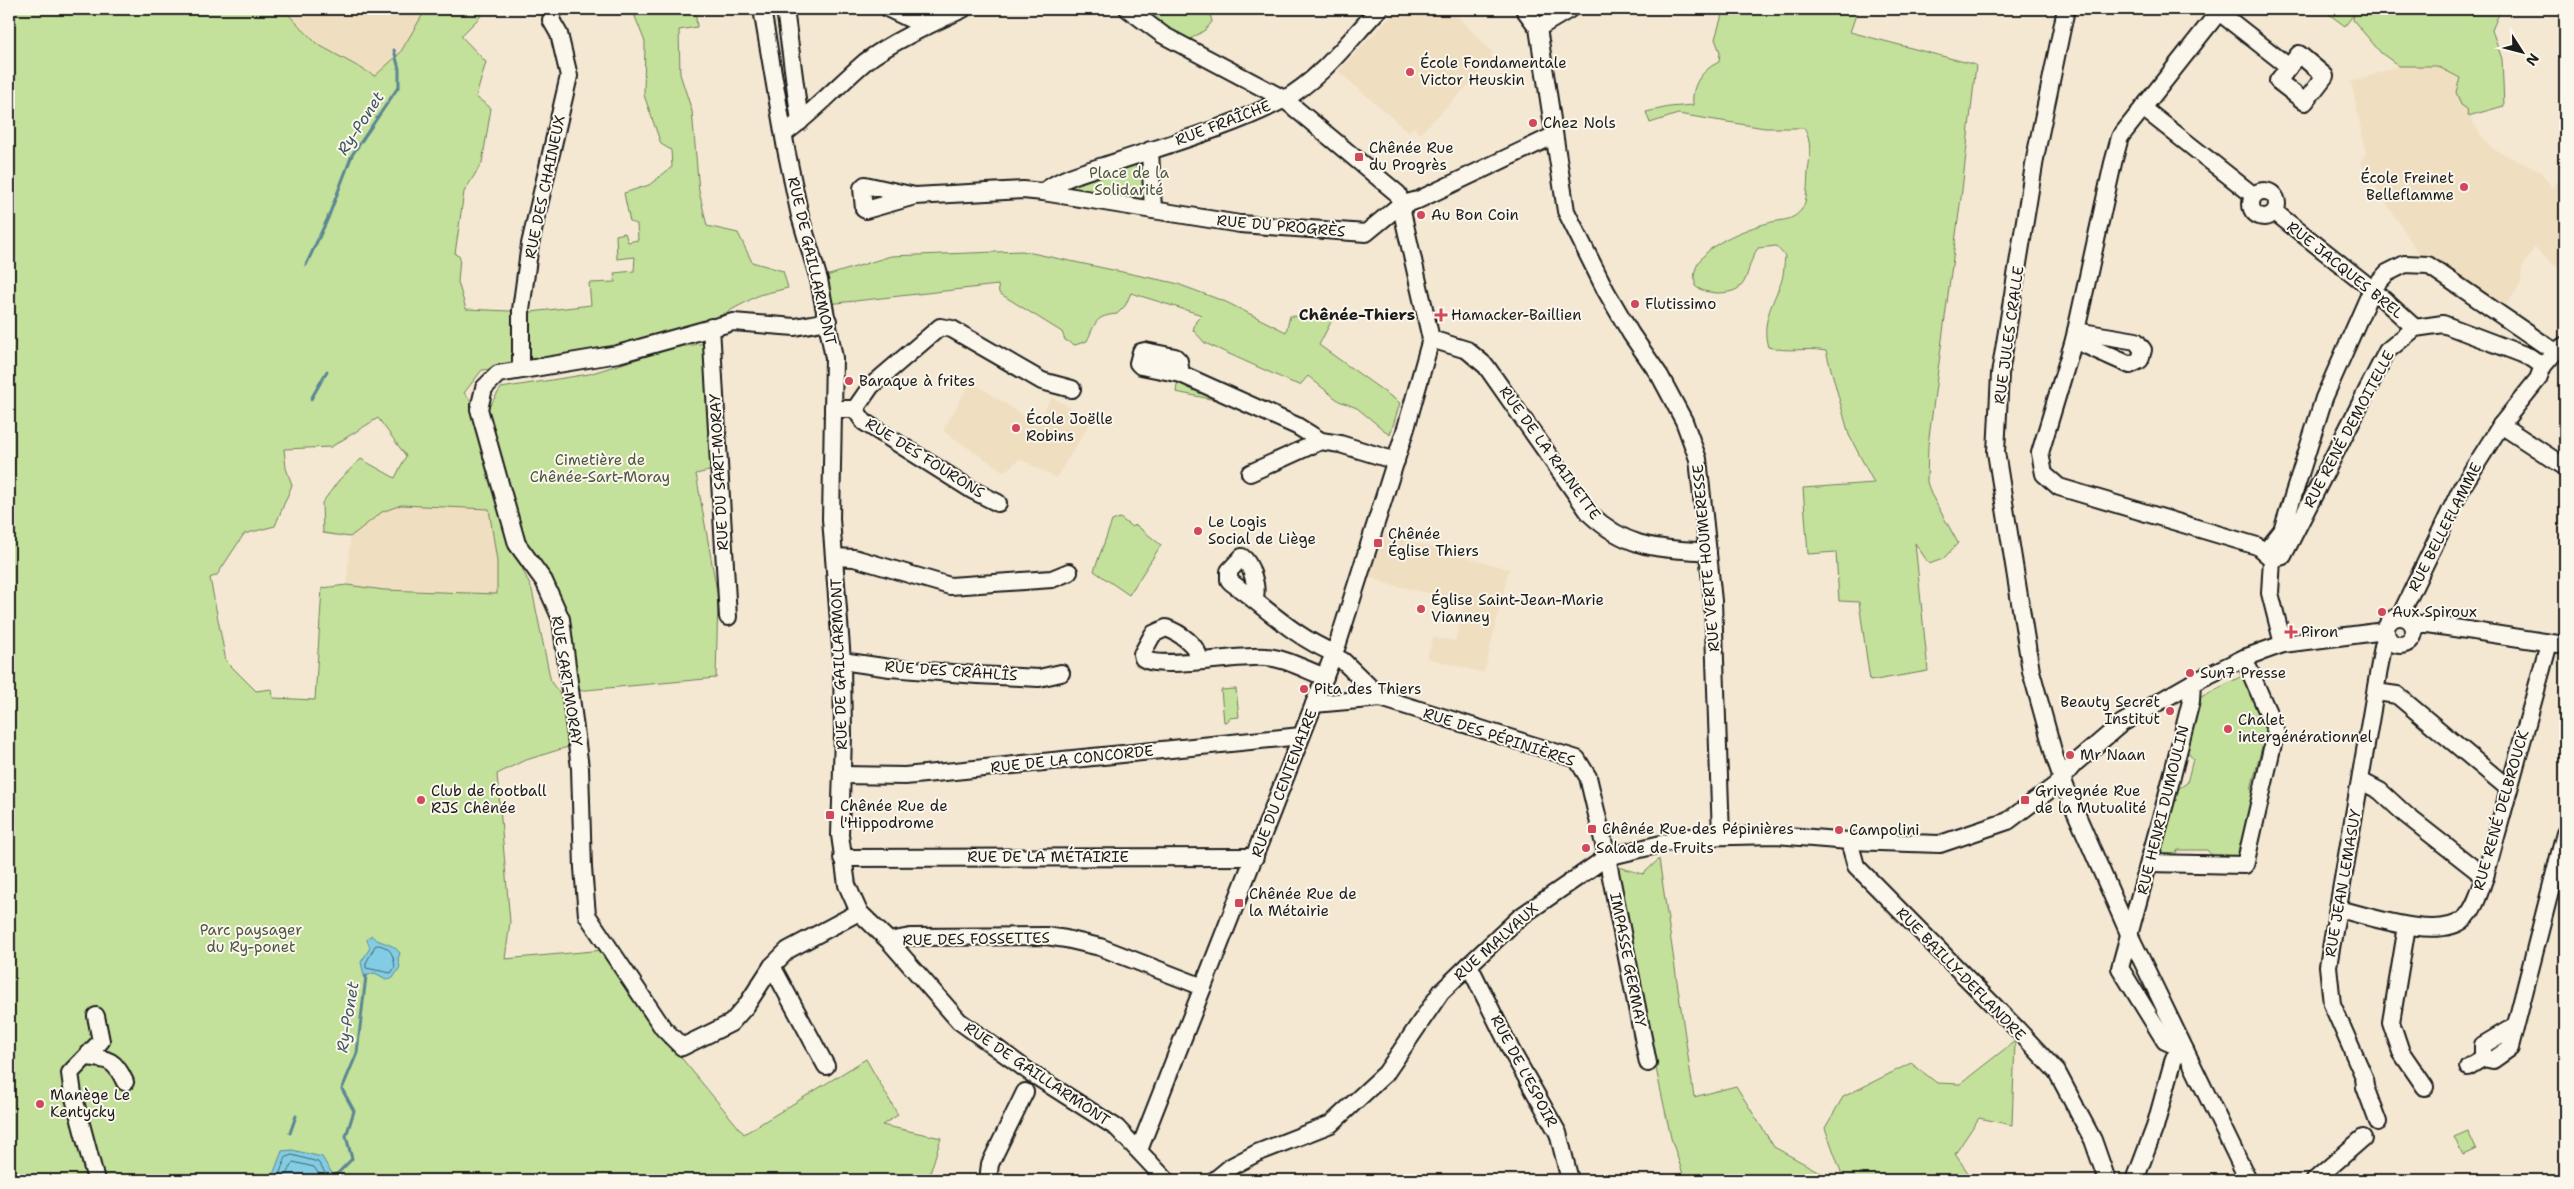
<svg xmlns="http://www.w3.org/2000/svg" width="2574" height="1189" font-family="'Shantell Sans',sans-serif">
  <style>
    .built { fill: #f0dec1 }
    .green { fill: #c3e19a; stroke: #707e5b; fill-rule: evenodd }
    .water { fill: #83cde4; stroke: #5a8694 }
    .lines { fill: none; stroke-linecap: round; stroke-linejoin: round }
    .shore { stroke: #45636c; stroke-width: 1 }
    .stream { stroke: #5a8694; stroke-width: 3 }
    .minor-casing { stroke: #1c1c1c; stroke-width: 20 }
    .minor { stroke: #fbf7ec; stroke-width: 16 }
    .poi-dot { fill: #d1495b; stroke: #fbf7ec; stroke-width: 2 }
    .labels { text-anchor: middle; stroke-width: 4; stroke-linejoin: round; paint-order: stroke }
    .poi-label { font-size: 15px; fill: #1c1c1c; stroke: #fbf7ec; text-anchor: start }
    .street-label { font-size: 15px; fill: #1c1c1c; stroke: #fbf7ec }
    .park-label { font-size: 15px; fill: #4e5742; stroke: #fbf7ec }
    .water-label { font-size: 16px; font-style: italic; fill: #405a62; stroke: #fbf7ec }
    .neighbourhood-label { font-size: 16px; font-weight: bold; fill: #1c1c1c; stroke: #fbf7ec }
  </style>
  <rect width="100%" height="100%" fill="#f4e8d3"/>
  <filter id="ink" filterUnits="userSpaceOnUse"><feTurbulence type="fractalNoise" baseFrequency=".02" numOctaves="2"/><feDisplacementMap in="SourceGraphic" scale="10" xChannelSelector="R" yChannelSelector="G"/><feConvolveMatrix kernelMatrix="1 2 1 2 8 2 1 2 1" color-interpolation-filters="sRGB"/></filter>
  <g filter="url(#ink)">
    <g class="built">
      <polygon points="283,9 426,9 400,53 375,76 317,44"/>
      <polygon points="1398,9 1451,9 1493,53 1490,55 1494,59 1420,134 1413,127 1408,132 1338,71"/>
      <polygon points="2399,66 2438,66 2460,78 2464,106 2480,134 2495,150 2540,171 2552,188 2561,178 2564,169 2561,154 2565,151 2565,259 2558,268 2534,248 2522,267 2521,283 2505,308 2469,288 2417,251 2360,162 2366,153 2351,82"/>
      <polygon points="971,381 1036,424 1052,397 1092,420 1056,478 1020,459 1004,472 943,431"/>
      <polygon points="401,505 490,509 497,561 497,594 384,590 347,585 350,537 382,511"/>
      <polygon points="1384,534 1509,569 1484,673 1427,658 1433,637 1455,641 1465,601 1387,584 1369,576"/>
    </g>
    <g class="green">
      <path d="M9,9h274l34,35 58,32 25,-23 26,-44h55v7l-20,20 25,26 -10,35 15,11 -9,55 -18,29 -9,62 5,3 -2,25 8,27 65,3 60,-7 -2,-22 26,-1 -1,-9 20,-2 1,-14 -18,2 -1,-24 9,-2 3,9 10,-2 -1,-16 -7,-2 -6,-29 25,-8 23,-18 -1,-17 -10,-6 -17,-49 1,-53 -13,-33h63l2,18 -18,3 1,44 12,37 7,80 8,35 31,7 14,29 31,9 5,17 -29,7 -50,27 -92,28 -104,18 -31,2 -18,23 10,11 43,153 15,33 19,92 11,15 9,49 -48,15 -26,13 13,148 -5,37 99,-9 61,88 79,96 122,-75 32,56 -16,10 59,13 -13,42h-919zM378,418l28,38 -11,22 -34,-19 -22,21 -17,23 1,30 27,4 32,-25 19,-7 88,4 8,52v33l-113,-4 -37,-5 -25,3 -7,112 -42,-2 -1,-9 -16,2 -30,-30 -16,-83 7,-3 27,-41 31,-8 17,-41 -6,-17 -2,-19 47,-2z"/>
      <polygon points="1143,9 1209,9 1212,22 1205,30 1189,40 1163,25"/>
      <path d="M1736,9l47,4 2,-4h73l-8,23 126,33 -14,125 -34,255 -1,37 4,12 27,49 -15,16 -14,5 -14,-21 13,128 -58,10 -11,-79 -20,-1 -3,-49 -28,2 -5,-66 71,-5 -25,-48 -23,-84c-20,-4 -39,2 -58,-4 -7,-23 4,-43 13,-64 3,-8 3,-19 4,-27l-9,-10 -18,2c-16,23 -4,45 -41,45 -9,-1 -14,-1 -22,-7 0,-4 -1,-11 0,-15 6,-26 50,-42 73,-48 14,-4 24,-1 34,-14 6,-9 5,-26 6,-37 2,-15 4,-31 -4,-44h-39l-87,-14 -28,9 -4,-11 23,-5 24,-2c-2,-20 9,-35 26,-43l1,-10 -5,-13 7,-24z"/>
      <polygon points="2322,9 2501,9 2492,30 2502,59 2504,106 2468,116 2467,109 2461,105 2456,92 2460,78 2437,66 2399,66 2381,53 2353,20 2354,14 2345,26"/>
      <polygon points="1143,157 1145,203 1062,189"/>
      <path d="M1022,251l153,32 51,19 60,30 4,-16 43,2 -14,27 81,58 -10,32 -33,-27 -18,-7 -31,-25 -8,9 -9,-3 -86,-39 -12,-13 3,-9 6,-6 -71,-22 -6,13 -8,8c-22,2 -21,8 -30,27l-12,4 -10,-5 -3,-8 -63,-39 -1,-8 -170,19 -2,-28 65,-20z"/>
      <polygon points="706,343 713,470 696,474 718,597 716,678 575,691 566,610 551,574 523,545 487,410 501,388 589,374 673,348"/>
      <polygon points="1178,379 1235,404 1176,392"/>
      <polygon points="1120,518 1132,527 1136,525 1161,545 1129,595 1094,571 1112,521"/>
      <polygon points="2244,675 2271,733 2263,743 2251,789 2258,800 2239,858 2217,861 2207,850 2178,850 2175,854 2181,860 2159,858 2157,851 2173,792 2187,783 2193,759 2184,748 2197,699"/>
      <polygon points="1236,689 1239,717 1229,718 1229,721 1224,722 1221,690"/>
      <polygon points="1659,859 1694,1097 1736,1086 1774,1147 1834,1180 1685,1180 1671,1138 1612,865 1643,874"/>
      <polygon points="2015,1041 2012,1125 1979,1118 1955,1154 1971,1177 1971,1180 1844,1180 1825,1128 1843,1097 1911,1063 1937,1083 1960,1084"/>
      <polygon points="2468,1131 2476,1149 2463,1155 2454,1137"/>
    </g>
    <g class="water">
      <path d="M371,935c7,9 20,6 29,18l-2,6 2,8 -7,11 -7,1 -11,-6 -7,2 -3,5 -4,-18 9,-14 -3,-8z"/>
      <polygon points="292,1150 322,1157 336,1180 271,1180 282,1151"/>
    </g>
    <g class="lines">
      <g class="shore">
        <path d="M379,945c13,3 14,10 16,22l-4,6 -25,-5v-5l9,-17z"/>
        <polyline points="277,1180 286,1157 292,1155 318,1162 330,1180"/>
        <polyline points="283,1180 293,1162 314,1167 323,1180"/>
      </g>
      <g class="stream">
        <polyline points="306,265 328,218 352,155 399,86 399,69 394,50"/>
        <polyline points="311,399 327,371"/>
        <polyline points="290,1133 296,1116"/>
        <polyline points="331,1180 352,1159 346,1136 354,1111 342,1089 357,1053 366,976"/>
      </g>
      <g class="minor-casing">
        <g id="minor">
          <polyline points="762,9 786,149 800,216 819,280 834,358 831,519 842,661 843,735 840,835 847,885 859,912 889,941 959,1021 1031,1073 1117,1128 1166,1180"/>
          <polyline points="785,9 800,122"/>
          <polyline points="889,9 910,19 932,23"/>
          <polyline points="1128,9 1163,35 1284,99 1398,194 1431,339 1406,428 1338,643 1139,1150"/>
          <polyline points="1524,9 1538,28 1566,211 1606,291 1631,334 1660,376 1684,421 1698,459 1713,601 1721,836"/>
          <polyline points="2066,9 2036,153 2000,374 1996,452 2031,671 2055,758 2069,797 2130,936 2248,1180"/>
          <polyline points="2221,9 2120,137 2113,163 2074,340 2040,453 2044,474 2059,487 2257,546 2272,559 2270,593 2283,644"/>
          <polyline points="2219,12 2289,67"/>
          <polyline points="1538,28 1570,9"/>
          <polygon points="2299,54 2325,76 2305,102 2278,81"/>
          <polyline points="2143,108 2253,195"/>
          <path d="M785,133c29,-21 53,-48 80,-71 26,-20 68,-39 98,-53"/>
          <path d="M1150,150l3,60 -110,-18c21,-16 48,-22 73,-30 56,-19 115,-35 167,-62 38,-21 66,-60 96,-91"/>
          <circle cx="2264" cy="204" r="13"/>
          <polyline points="915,196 865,185 862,188 864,209 866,210 915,196 1023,190 1043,192"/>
          <polyline points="1153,210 1240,224 1366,233 1400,205 1418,200 1553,136"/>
          <polyline points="2276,213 2372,289 2415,328"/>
          <polyline points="828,321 795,327 733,322 618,354 498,374 484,388 479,409 517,544 544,581 561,619 580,768 583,868 587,915 663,1028 682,1047 731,1023 746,1006 772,966 788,950 859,912"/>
          <polyline points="711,327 728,617"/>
          <path d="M1431,339l36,11 19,16 104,148c39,36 69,34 118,38"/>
          <polyline points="2074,340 2130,365 2140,360 2143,350 2136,341 2076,331"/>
          <polyline points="2543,366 2530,357 2443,324 2415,328 2387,351 2283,556 2272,559 2270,546 2282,531 2324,398 2372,289 2387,273 2405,264 2428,265 2555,352"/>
          <polyline points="521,369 521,310 530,244 569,76 559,34 551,20 554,9"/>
          <polyline points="1181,374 1141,366 1138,363 1141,352 1145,351 1175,357 1179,361 1181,374 1297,426 1321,441 1340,444 1396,461"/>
          <polyline points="833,409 855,409 871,386 940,327 952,329 1042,381 1072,389"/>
          <polyline points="855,409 864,422 972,490 998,503"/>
          <polyline points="2501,425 2565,467"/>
          <polyline points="1250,473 1321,441"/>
          <polyline points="834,557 854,558 950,586 1052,579 1069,572"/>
          <path d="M1254,599c5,-9 -3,-36 -12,-42l-13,14v9l3,3c33,24 64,55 102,70"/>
          <polyline points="2400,616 2462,487 2501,425 2538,379 2543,366 2555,352 2565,345"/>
          <circle cx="2400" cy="631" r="14"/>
          <polyline points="2413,624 2428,624 2565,645"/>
          <polyline points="1333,656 1343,661 1381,698"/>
          <polyline points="842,661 890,668 977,675 1039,678 1061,673"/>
          <path d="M1200,661c-2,-16 -20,-28 -34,-33l-13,6 -11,20 1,4c16,13 97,-4 123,-1 19,1 40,13 59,20"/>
          <polyline points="2376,692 2397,695 2508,788"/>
          <polyline points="1314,704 1381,698 1577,759 1588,777 1607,857 1648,1063"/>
          <polyline points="842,775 905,776 1301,736"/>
          <polyline points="2361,781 2380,791 2406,815 2485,877"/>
          <polyline points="1849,841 1856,866 2017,1029 2057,1072 2075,1106"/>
          <polyline points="842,858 1255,857"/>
          <polyline points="2149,863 2245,865 2276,731 2244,658"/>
          <path d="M2339,909c29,7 100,32 125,10 11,-9 16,-29 21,-42l64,-234"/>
          <polyline points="2407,926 2391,1022 2401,1052 2425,1087"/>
          <polyline points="889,941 910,937 1046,936 1066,939 1100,947 1203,987"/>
          <polyline points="1469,965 1512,1052 1558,1133 1570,1180"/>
          <polyline points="772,966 826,1066"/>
          <polyline points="96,1016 101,1041 70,1073 73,1094 96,1180"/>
          <polyline points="2515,1026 2483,1045 2483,1058 2493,1060 2510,1048 2565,833"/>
          <polyline points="2185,1050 2165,1041 2120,968 2167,796 2191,701 2192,683"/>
          <path d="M86,1057c23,2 29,3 39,25"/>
          <polyline points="2468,1067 2483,1058"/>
          <polyline points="2077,1110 2093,1140 2107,1180"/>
          <polyline points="2378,1122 2365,1087 2364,1077 2332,1004 2328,966 2383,646 2387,638"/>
          <polyline points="988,1180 990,1164 1025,1092"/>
          <polyline points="1215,1180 1232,1166 1257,1153 1331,1124 1386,1073 1441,992 1469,965 1520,917 1607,857 1690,837 1776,835 1849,841 1940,844 2008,821 2056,785 2074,764 2122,723 2192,683 2244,658 2283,644 2385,631"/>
          <polyline points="2135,1180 2155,1127 2174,1058 2185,1050"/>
          <polyline points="2315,1180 2363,1138"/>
        </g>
      </g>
      <use href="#minor" class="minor"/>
    </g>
  </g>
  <g class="poi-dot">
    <circle cx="1410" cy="72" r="5"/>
    <circle cx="1533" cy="123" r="5"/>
    <rect x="1354" y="152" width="10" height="10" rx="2.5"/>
    <circle cx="2464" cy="187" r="5"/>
    <circle cx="1421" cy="215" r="5"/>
    <circle cx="1635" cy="304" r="5"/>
    <path d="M1438.5 307.5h5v5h5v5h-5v5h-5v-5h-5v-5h5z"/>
    <circle cx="849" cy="381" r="5"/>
    <circle cx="1016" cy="428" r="5"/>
    <circle cx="1198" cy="531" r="5"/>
    <rect x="1373" y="538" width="10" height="10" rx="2.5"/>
    <circle cx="1421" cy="609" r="5"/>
    <circle cx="2382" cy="612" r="5"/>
    <path d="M2288.5 624.5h5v5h5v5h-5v5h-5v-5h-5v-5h5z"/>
    <circle cx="2190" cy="673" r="5"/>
    <circle cx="1304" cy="689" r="5"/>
    <circle cx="2170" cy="711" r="5"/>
    <circle cx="2228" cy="729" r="5"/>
    <circle cx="2070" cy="755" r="5"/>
    <circle cx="421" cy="800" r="5"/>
    <rect x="2020" y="795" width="10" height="10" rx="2.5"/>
    <rect x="825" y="810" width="10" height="10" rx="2.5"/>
    <rect x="1587" y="824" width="10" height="10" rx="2.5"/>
    <circle cx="1839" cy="830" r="5"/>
    <circle cx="1586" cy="848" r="5"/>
    <rect x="1234" y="898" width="10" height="10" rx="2.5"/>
    <circle cx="40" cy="1104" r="5"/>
  </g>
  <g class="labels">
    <g class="poi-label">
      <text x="1420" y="68">École Fondamentale<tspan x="1420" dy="17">Victor Heuskin</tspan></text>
      <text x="1543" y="128">Chez Nols</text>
      <text x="1369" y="153">Chênée Rue<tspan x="1369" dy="17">du Progrès</tspan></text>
      <text x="2454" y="183" text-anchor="end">École Freinet<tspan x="2454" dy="17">Belleflamme</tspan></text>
      <text x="1431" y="220">Au Bon Coin</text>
      <text x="1645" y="309">Flutissimo</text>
      <text x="1451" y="320">Hamacker-Baillien</text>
      <text x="859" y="386">Baraque à frites</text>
      <text x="1026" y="424">École Joëlle<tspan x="1026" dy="17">Robins</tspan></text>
      <text x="1208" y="527">Le Logis<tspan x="1208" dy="17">Social de Liège</tspan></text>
      <text x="1388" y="539">Chênée<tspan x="1388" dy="17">Église Thiers</tspan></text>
      <text x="1431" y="605">Église Saint-Jean-Marie<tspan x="1431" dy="17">Vianney</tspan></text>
      <text x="2392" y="617">Aux Spiroux</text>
      <text x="2301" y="637">Piron</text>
      <text x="2200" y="678">Sun7 Presse</text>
      <text x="1314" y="694">Pita des Thiers</text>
      <text x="2160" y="707" text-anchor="end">Beauty Secret<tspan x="2160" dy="17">Institut</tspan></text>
      <text x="2238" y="725">Chalet<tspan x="2238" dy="17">intergénérationnel</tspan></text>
      <text x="2080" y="760">Mr Naan</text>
      <text x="431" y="796">Club de football<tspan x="431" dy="17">RJS Chênée</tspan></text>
      <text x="2035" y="796">Grivegnée Rue<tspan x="2035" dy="17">de la Mutualité</tspan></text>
      <text x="840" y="811">Chênée Rue de<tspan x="840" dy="17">l'Hippodrome</tspan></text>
      <text x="1602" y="834">Chênée Rue des Pépinières</text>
      <text x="1849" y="835">Campolini</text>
      <text x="1596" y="853">Salade de Fruits</text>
      <text x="1249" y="899">Chênée Rue de<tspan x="1249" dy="17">la Métairie</tspan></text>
      <text x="50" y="1100">Manège Le<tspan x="50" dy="17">Kentycky</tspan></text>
    </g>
    <g class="street-label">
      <text transform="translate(1223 123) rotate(-21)" y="5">RUE FRAÎCHE</text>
      <text transform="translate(545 187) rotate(-78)" y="5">RUE DES CHAINEUX</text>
      <text transform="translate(1281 226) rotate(5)" y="5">RUE DU PROGRÈS</text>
      <text transform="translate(812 261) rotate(77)" y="5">RUE DE GAILLARMONT</text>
      <text transform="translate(2345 270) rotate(39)" y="5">RUE JACQUES BREL</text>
      <text transform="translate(2009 335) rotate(-82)" y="5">RUE JULES CRALLE</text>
      <text transform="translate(2349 429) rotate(-62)" y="5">RUE RENÉ DEMOITELLE</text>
      <text transform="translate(1550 453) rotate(54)" y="5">RUE DE LA RAINETTE</text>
      <text transform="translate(925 458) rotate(32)" y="5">RUE DES FOURONS</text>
      <text transform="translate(719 472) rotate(-93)" y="5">RUE DU SART-MORAY</text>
      <text transform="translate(2445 527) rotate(-63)" y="5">RUE BELLEFLAMME</text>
      <text transform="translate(1706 558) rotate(-95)" y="5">RUE VERTE HOUMERESSE</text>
      <text transform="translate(839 664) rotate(-92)" y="5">RUE DE GAILLARMONT</text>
      <text transform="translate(951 671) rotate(4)" y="5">RUE DES CRÂHLÎS</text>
      <text transform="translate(567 681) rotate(81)" y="5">RUE SART-MORAY</text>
      <text transform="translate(1499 737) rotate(18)" y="5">RUE DES PÉPINIÈRES</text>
      <text transform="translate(1072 759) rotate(-6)" y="5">RUE DE LA CONCORDE</text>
      <text transform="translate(1284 783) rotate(-69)" y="5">RUE DU CENTENAIRE</text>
      <text transform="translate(2163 810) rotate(-76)" y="5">RUE HENRI DUMOULIN</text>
      <text transform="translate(2501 810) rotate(-74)" y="5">RUE RENÉ DELBROUCK</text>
      <text x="1048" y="862">RUE DE LA MÉTAIRIE</text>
      <text transform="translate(2343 883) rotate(-80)" y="5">RUE JEAN LEMASUY</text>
      <text transform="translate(976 939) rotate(-1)" y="5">RUE DES FOSSETTES</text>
      <text transform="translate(1496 942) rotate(-42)" y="5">RUE MALVAUX</text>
      <text transform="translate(1628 960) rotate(79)" y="5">IMPASSE GERMAY</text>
      <text transform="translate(1961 974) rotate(46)" y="5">RUE BAILLY-DEFLANDRE</text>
      <text transform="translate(1524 1071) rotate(62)" y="5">RUE DE L'ESPOIR</text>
      <text transform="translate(1037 1074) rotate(34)" y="5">RUE DE GAILLARMONT</text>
    </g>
    <g class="park-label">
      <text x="1129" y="178">Place de la<tspan x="1129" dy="17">Solidarité</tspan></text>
      <text x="600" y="465">Cimetière de<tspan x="600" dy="17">Chênée-Sart-Moray</tspan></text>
      <text x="251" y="935">Parc paysager<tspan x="251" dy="17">du Ry-ponet</tspan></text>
    </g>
    <g class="water-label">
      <text transform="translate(360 123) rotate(-57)" y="6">Ry-Ponet</text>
      <text transform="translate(347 1017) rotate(-81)" y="6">Ry-Ponet</text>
    </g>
    <g class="neighbourhood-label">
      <text x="1357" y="320">Chênée-Thiers</text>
    </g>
  </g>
  <rect width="2574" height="1189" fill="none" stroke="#fbf7ec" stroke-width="30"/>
  <rect x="15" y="15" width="2544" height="1159" fill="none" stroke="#1c1c1c" stroke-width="2" filter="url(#ink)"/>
  <g transform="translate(2522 52) rotate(126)" stroke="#fbf7ec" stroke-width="4" paint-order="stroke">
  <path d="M0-4L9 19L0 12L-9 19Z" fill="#1c1c1c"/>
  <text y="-8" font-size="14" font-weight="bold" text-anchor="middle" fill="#1c1c1c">N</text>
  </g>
</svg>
